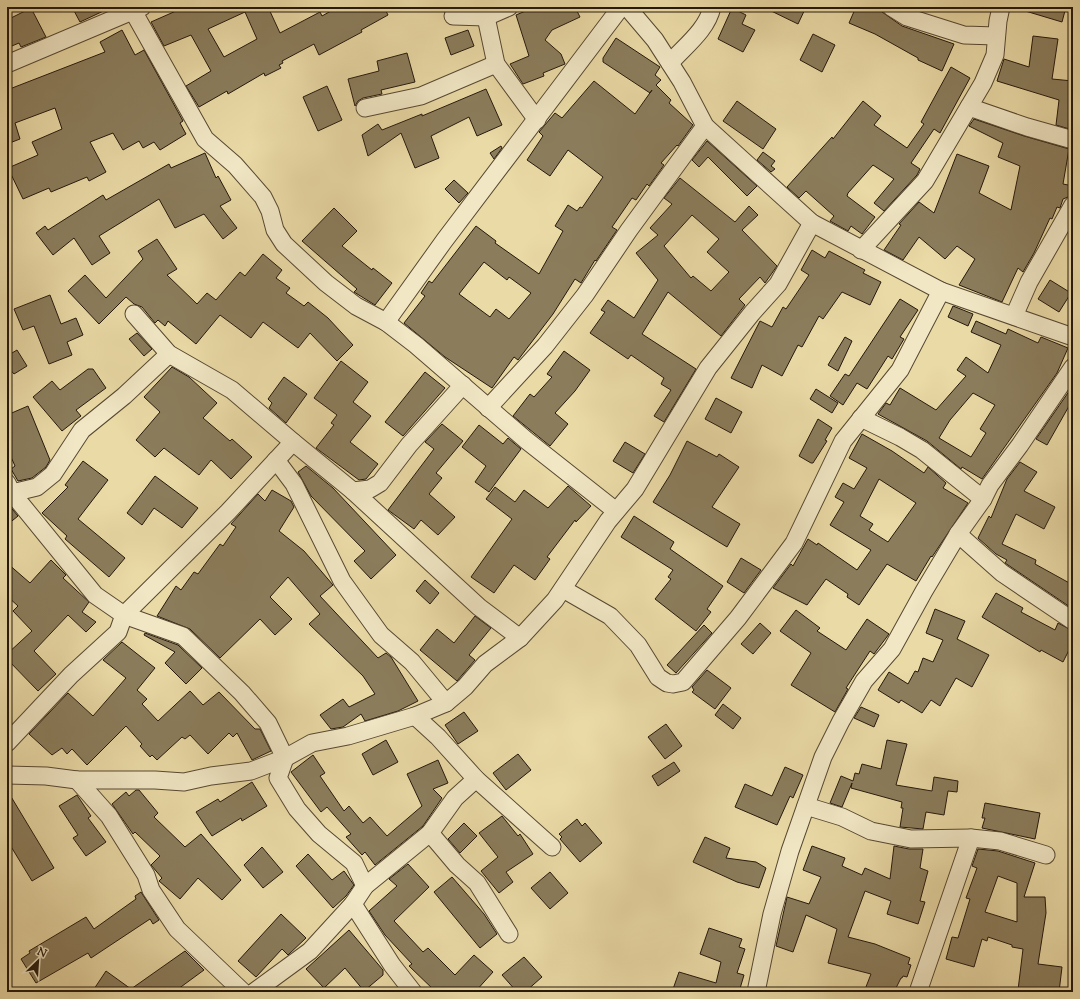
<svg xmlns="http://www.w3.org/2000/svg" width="1080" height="999" font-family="'Sorts Mill Goudy',serif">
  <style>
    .building { fill: #8b7d5c; stroke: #24180c; fill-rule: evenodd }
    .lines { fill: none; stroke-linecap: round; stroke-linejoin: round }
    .street-casing { stroke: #564832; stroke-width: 19 }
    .street { stroke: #f1e7c5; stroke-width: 17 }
  </style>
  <rect width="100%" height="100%" fill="#eadaa6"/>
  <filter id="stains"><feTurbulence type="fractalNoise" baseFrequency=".005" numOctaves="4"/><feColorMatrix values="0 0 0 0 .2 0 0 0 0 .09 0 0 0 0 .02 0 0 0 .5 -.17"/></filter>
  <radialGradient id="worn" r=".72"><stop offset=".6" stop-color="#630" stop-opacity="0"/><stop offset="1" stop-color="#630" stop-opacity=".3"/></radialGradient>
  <g class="building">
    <polygon points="72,7 112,7 80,22"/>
    <path d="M185,7h83l12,26 40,-21 2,4 16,-9h46l4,8 -27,15 1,2 -43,23 -5,-11 -32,17 1,2 -4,2 2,3 -16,8 -1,-3 -36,21 -1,-3 -28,16 -13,-21 25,-15 -20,-36 -27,11 -13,-24zM245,12l12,27 -33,18 -16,-28z"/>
    <polygon points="535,7 575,7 580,17 552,30 545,40 561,54 565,64 543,73 544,76 523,84 510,64 529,56 516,15"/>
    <polygon points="763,7 806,7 798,24"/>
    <polygon points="856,7 875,7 902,26 954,44 942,71 918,60 918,58 875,34 849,23"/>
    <polygon points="1023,7 1066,7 1062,22 1022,10"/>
    <polygon points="31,8 46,37 21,47 19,43 7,48 7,20"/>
    <polygon points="732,8 746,15 742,24 755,30 743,52 718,39"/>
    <polygon points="122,30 135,55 144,50 183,121 180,123 186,134 160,150 154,142 143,148 139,141 123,150 113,133 90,142 106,172 89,181 87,177 51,192 49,188 23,199 8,168 38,155 32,142 62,129 55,108 15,123 20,139 7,144 7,90 105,52 100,42"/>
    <polygon points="468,30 474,46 451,55 445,38"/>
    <polygon points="813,34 835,45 822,72 800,60"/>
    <polygon points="1033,36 1058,39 1052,79 1073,81 1073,130 1056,125 1059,100 997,81 1004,59 1029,67"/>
    <path d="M616,38l44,29 -5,8 6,5 -5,5 15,15 -2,3 24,22 -15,21 -1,-1 -16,18 3,2 -15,21 -2,-2 -11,16 -4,-2 -20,29 5,3 -21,31 -1,-1 -14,23 -6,-4 -22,35 -35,46 -4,-3 -22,31 -47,-31 -41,-34 21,-27 -4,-3 8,-12 3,2 44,-57 20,15 -1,2 44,31 24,-43 -8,-5 13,-21 9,6 3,-4 2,1 21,-31 -35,-27 -18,26 -23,-16 16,-24 -4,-4 16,-19 7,5 32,-37 41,33 17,-24 -2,3 -47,-31v-4zM484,262l23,18 2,-3 22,16 -22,26 -13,-10 -6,8 -31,-23z"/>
    <polygon points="407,53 415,82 381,90 382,94 363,98 358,101 355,106 348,79 379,71 377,61"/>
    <polygon points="951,67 970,78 940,133 934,129 911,163 920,169 917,175 884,211 874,203 894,179 873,165 848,193 847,196 875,217 862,234 851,226 848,231 830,221 834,216 806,191 799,198 787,187 832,137 833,139 863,101 881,116 874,125 907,148 924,124 921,122"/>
    <polygon points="327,86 342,120 318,131 303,97"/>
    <polygon points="486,89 502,125 477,136 469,117 431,136 439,158 415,168 401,133 368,156 362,135 378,124 382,130 422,114 422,116"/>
    <polygon points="737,101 776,129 763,149 723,121"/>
    <polygon points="974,119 1024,136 1069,149 1063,184 1073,186 1073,195 1063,199 1060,208 1057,207 1052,219 1050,218 1034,253 1023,272 1018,268 1002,302 959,285 975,259 957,246 945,259 919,237 903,260 884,250 901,225 899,224 919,202 934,213 957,154 989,166 979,193 1011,210 1020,166 998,157 1003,143 969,126"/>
    <polygon points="707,141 757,186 747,196 708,157 699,167 692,160"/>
    <polygon points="501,146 502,148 494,159 490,153"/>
    <polygon points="763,152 775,161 771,166 775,169 771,172 757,160"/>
    <polygon points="205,153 216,178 218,176 231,200 220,206 237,228 223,239 204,214 175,228 159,199 99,236 110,253 92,265 74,238 53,255 36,233 45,226 48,230 103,195 106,200 169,164 171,168"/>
    <path d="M680,178l55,44 14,-16 9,9 -16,15 35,36 -12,17 -5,-6 -21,22 6,6 -24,31 -53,-44 -26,42 54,35 -32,53 -10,-6 17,-26 -10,-6 3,-6 -33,-23 -3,4 -38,-26 15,-21 -4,-2 7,-10 26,18 24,-38 -22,-27 22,-18 -8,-7 22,-24 -8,-6zM692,215l27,24 -12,13 22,20 -18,19 -18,-15 -2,2 -27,-32z"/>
    <polygon points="454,180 468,193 459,203 445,189"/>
    <polygon points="334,208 357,231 342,246 372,270 373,268 392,283 375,305 354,292 357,289 302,241"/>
    <polygon points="157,239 177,269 167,275 197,304 207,293 216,300 240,272 245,276 263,254 282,270 276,278 290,288 286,293 304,306 308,302 328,318 353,345 337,361 310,333 298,348 263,322 251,338 220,315 196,344 168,321 165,326 158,320 155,323 142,307 134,304 126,297 99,324 68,291 85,275 106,298 143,259 138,251"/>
    <polygon points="812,250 825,258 829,251 865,270 863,273 881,282 870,305 842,292 823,319 819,316 802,347 798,345 782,376 762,365 752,388 731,378 760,321 772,327 783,307 786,309 809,275 801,270"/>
    <polygon points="1050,280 1071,293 1059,312 1038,299"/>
    <polygon points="50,295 61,324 76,318 83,335 67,342 72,355 49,364 34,326 23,330 14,309"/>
    <polygon points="900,299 918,310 900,337 904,339 892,359 888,356 867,389 857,383 843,405 830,396 845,374 849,376"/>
    <polygon points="953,306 973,314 968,326 948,317"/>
    <path d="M976,321l30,13 2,-5 30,14 3,-6 27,11 -11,25 -75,106 -20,-12 -1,2 -34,-28 -49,-27 8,-11 4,2 10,-17 36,22 30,-34 -9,-6 9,-13 22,16 13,-28 -30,-13zM973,393l22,12 -15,24 6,4 -15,24 -32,-19 11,-18z"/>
    <polygon points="137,333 152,349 144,356 129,339"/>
    <polygon points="845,337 852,341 838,371 828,365"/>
    <polygon points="17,350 27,366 14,374 7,366 7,356"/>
    <polygon points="564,351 590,370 575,391 555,413 568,424 550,446 513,416 530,394 534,397 552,377 547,374"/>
    <polygon points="341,361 368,382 353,402 371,416 350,442 378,464 366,479 359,480 316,448 334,425 331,423 337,415 314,398"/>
    <polygon points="172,367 189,377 217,403 203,418 230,441 232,439 252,457 231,479 211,460 199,475 164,448 155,457 136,440 160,412 144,397"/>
    <polygon points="88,369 93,369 106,388 76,410 81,416 62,431 33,397 52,381 60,390"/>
    <polygon points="425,372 445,388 403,436 385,422"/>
    <polygon points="284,377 307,394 286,423 269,408 272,403 268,399"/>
    <polygon points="1072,387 1073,399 1047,445 1036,439"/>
    <polygon points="816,389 838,403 832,413 810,399"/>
    <polygon points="716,398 742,412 731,433 705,419"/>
    <polygon points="28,406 50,460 46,467 32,478 18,481 11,469 15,466 7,448 7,415"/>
    <polygon points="818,419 832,428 825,440 827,441 813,463 811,463 799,456"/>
    <polygon points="442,424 463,441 436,473 442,478 429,494 455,517 438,535 421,520 414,529 388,510 434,449 425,442"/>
    <polygon points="479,425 503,444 508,438 521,449 489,492 475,482 486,466 462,447"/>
    <path d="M862,434l30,17 32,22 4,-6 18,16 -3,5 25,15 -36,54 -1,-1 -15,25 -29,-17 -28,41 -12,-8 1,-3 -22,-15 -19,26 -34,-17 18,-24 2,2 15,-27 9,6 1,-2 39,27 14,-20 -41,-25 14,-23 -9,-5 8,-14 11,6 13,-21 -18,-10zM879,479l37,24 -28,39 -19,-12 4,-6 -13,-8z"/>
    <polygon points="687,441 717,457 719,454 739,467 712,507 740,524 727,547 653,502 670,475"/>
    <polygon points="625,442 645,454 633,473 613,461"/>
    <polygon points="83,461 108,480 78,519 125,558 109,577 65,539 67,536 42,513 68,487 65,485"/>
    <polygon points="1020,462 1037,472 1024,491 1055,507 1044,529 1016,514 1002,544 1036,560 1035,564 1073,585 1073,609 1008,565 1005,563 1007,560 996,554 978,538 989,516 991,518 1007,479"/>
    <polygon points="306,466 333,488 396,555 371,579 354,561 365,551 311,496 298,472"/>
    <polygon points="155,476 198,508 182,528 154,508 142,525 127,513"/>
    <polygon points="568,486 591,506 576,522 575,520 547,557 550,559 535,580 514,565 494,593 471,577 512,519 486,499 495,487 515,502 524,490 548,508"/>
    <polygon points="272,490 291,501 294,507 279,531 304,551 333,585 320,596 378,658 386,653 391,657 418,701 398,711 365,721 361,714 343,727 331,729 320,715 343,699 349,707 375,694 363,676 309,624 320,614 288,577 270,597 292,619 275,635 260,619 220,658 190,629 157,616 176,586 181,590 194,572 198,574 220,544 223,546 236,527 231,524 258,494 265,501"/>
    <polygon points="7,503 18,516 7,525"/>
    <polygon points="634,516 674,542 670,549 723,586 707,609 711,612 696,631 655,599 671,579 668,577 673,570 621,537"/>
    <polygon points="741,558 761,570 744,593 727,582"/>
    <polygon points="51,560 66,575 63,578 89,602 82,612 96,622 86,632 68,615 34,651 56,674 38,691 7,659 7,654 32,631 13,611 18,606 7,596 7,563 30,583"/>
    <polygon points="425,580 439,593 430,604 416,591"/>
    <polygon points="996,593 1023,608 1021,612 1055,630 1058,623 1073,631 1073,642 1063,662 1041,650 1040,652 982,617"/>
    <polygon points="935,609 965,621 957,639 989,655 972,687 956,678 940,706 931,700 922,713 901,700 899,703 878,690 889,672 908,684 915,671 918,672 923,658 933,662 943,640 926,633"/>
    <polygon points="796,610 820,628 817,631 846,650 867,619 889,634 874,654 870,651 846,688 848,689 835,712 791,685 811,653 780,631"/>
    <polygon points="475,616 491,628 469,655 475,660 457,681 420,650 437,629 454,643"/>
    <polygon points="760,623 771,633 753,654 741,644"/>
    <polygon points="704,625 712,633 676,673 667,665"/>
    <polygon points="145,633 178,645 202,668 186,684 165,663 175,652 144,635"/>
    <polygon points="122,642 155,668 137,690 147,699 142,704 158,721 190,691 203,705 219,692 255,729 260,729 271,751 252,760 237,733 233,737 229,733 208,754 190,735 185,739 182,737 157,760 152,755 150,757 140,746 142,744 126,726 87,765 72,749 67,754 62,748 52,755 29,734 68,693 93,716 126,678 103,660"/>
    <polygon points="707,670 731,688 715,709 692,692 694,690 692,687"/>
    <polygon points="723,704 741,718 733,729 715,715"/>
    <polygon points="861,707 879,715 874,727 854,718"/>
    <polygon points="464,712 478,731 458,744 445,725"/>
    <polygon points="666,724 682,746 665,759 648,737"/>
    <polygon points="386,740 398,762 373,775 362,754"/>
    <polygon points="887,740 907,744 896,785 932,791 934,777 958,781 957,792 948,791 944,815 926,812 923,829 900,827 903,808 901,808 902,802 851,788 852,783 842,807 830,803 841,776 853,781 855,773 859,774 862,764 881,769"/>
    <polygon points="518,754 531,770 506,790 493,773"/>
    <polygon points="313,755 325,773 320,776 344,811 349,806 363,823 370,817 387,836 422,806 407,774 438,760 448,783 433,789 442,798 423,826 375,865 365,852 362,855 346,837 351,834 327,807 321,812 291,772"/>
    <polygon points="674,762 680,771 658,786 652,776"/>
    <polygon points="785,767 803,775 793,798 790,796 777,825 735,807 745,784 772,796"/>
    <polygon points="252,782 267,806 242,821 241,818 212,836 196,812 218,799 220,802"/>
    <polygon points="7,790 54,868 32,881 7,840"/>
    <polygon points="136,790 139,790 158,813 154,817 185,847 201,834 241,880 222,900 198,878 180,899 159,881 162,878 151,865 160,856 135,832 133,834 112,804 126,792 129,796"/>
    <polygon points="77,795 91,816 88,818 106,842 86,856 73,838 78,835 59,806"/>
    <polygon points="985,803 1040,813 1035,839 982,828 985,818 982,818"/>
    <polygon points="502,816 518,836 520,834 533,854 506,872 513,882 499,893 481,871 498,857 479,833"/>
    <polygon points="577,819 582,826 585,823 602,843 580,862 560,839 562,837 559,834"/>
    <polygon points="464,823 477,836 460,853 448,839"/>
    <polygon points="705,837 730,848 726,858 756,862 766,868 759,888 737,882 693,862"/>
    <polygon points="812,846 845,858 842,866 862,875 865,868 890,879 894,846 909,849 923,849 920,868 928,871 920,901 925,902 918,924 887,914 891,901 865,891 848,937 875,944 910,958 908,964 911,965 907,977 903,976 902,978 901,978 894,992 864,992 871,974 828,963 837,929 806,915 793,952 776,946 787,897 809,904 821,877 803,870"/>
    <polygon points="262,847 283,872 263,888 244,865"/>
    <path d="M978,849l20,2 37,12 -11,34h21l1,16 -8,51 24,3 -3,25 -41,-2 5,-41 -11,-2v-2l-24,-8 -1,4 -5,-2 -8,28 -28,-8 6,-22 6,1 12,-39 -4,-1 11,-30 -5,-2zM998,876l19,7v39l-32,-10z"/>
    <polygon points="308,854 332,880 344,871 354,885 346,896 333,908 296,866"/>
    <polygon points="408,864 429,887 394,921 423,952 428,948 455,975 474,955 493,972 475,992 436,992 409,966 412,964 385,935 369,911 397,886 389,879"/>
    <polygon points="550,872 568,893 550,909 531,888"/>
    <polygon points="452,877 484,914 497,934 480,948 434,892"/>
    <polygon points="141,892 159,920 153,924 150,919 91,958 88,953 36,983 21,959 30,953 29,951 86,917 94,929 136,899 135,896"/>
    <polygon points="281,914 306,938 288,955 282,949 256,977 238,961"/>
    <polygon points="709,928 742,939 739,947 745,949 737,973 744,975 739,992 672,992 679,972 716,983 721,962 700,954"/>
    <polygon points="349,930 383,970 383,975 364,991 345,968 324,988 306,969"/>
    <polygon points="185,951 204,970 174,992 92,992 106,971 131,989"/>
    <polygon points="524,957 542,977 525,992 517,992 502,975"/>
  </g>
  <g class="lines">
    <g class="street-casing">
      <g id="street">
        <polyline points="627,7 655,40 682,82 705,126 812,223 941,291 1073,337"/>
        <polyline points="891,7 907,17 964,35 996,36"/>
        <polyline points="133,11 205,139 235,165 263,197 270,211 275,230 284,244 326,283 356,306 386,322 416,345 526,440 616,511"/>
        <polyline points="453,16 486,17 509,7"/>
        <polyline points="486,17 496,64 537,120"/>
        <path d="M670,63c15,-17 37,-33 42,-56"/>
        <polyline points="7,64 142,7"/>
        <polyline points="969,107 1027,127 1073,140"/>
        <polyline points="365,108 421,96 496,64"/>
        <polyline points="861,250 925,181 983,83 995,55 998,21 1001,7"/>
        <polyline points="134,314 169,354 232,390 293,442 353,491 479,607 520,638"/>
        <polyline points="1014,316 1029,282 1073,205"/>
        <polyline points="386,322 444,241 621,7"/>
        <polyline points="488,408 545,346 585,295 629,230 705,126"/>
        <polyline points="861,418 900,437 922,450 983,499"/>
        <polyline points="276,460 294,484 342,581 381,635 412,662 446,703"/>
        <polyline points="7,483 12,493 95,595 124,615 183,636 242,693 268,723 285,758 278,778 297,809 319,834 354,863 365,886"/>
        <polyline points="7,490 12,493 37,487 53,474 82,430 124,396 169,354"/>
        <polyline points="353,491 370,489 380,483 409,445 463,385"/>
        <polyline points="958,534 1002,573 1073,621"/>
        <polyline points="563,589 610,616 638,645 658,677 667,683 673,684 683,682 738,618 794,543 843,441 900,370 941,291"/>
        <polyline points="415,716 438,737 476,779 552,847"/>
        <polyline points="7,743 71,675 118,632 124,615 228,512 293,442"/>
        <polyline points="7,775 46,776 77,780 155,780 184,782 211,776 251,771 285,758 312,743 348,736 415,716 446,703 465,687 485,664 520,638 555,600 608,521 635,489 708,368 752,313 778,284 812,223"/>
        <polyline points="77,780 109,816 146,875 151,890 177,929 243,992"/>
        <polyline points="806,806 842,817 871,831 911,839 971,838 1000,841 1046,855"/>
        <polyline points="430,833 457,865 477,883 509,934"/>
        <polyline points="353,904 392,965 413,992"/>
        <polyline points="254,992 310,951 353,904 365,886 430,833 455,798 476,779"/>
        <polyline points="756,992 772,914 790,851 823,757 841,721 864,681 892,649 924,591 958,534 983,499 990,485 1020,445 1073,367"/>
        <polyline points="918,992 971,838"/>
      </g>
    </g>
    <use href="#street" class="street"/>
  </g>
  <rect width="1080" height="999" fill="none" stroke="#eadaa6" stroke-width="24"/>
  <rect x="8" y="8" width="1064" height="983" fill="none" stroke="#24180c" stroke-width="2"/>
  <rect x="12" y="12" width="1056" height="975" fill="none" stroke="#24180c"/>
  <g transform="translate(38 961) rotate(25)" stroke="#f1e7c5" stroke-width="3" paint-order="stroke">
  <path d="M0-3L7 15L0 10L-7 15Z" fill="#24180c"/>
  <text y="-6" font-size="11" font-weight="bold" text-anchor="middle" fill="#24180c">N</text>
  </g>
  <rect width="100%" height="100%" filter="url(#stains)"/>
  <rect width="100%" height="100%" fill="url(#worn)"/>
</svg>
